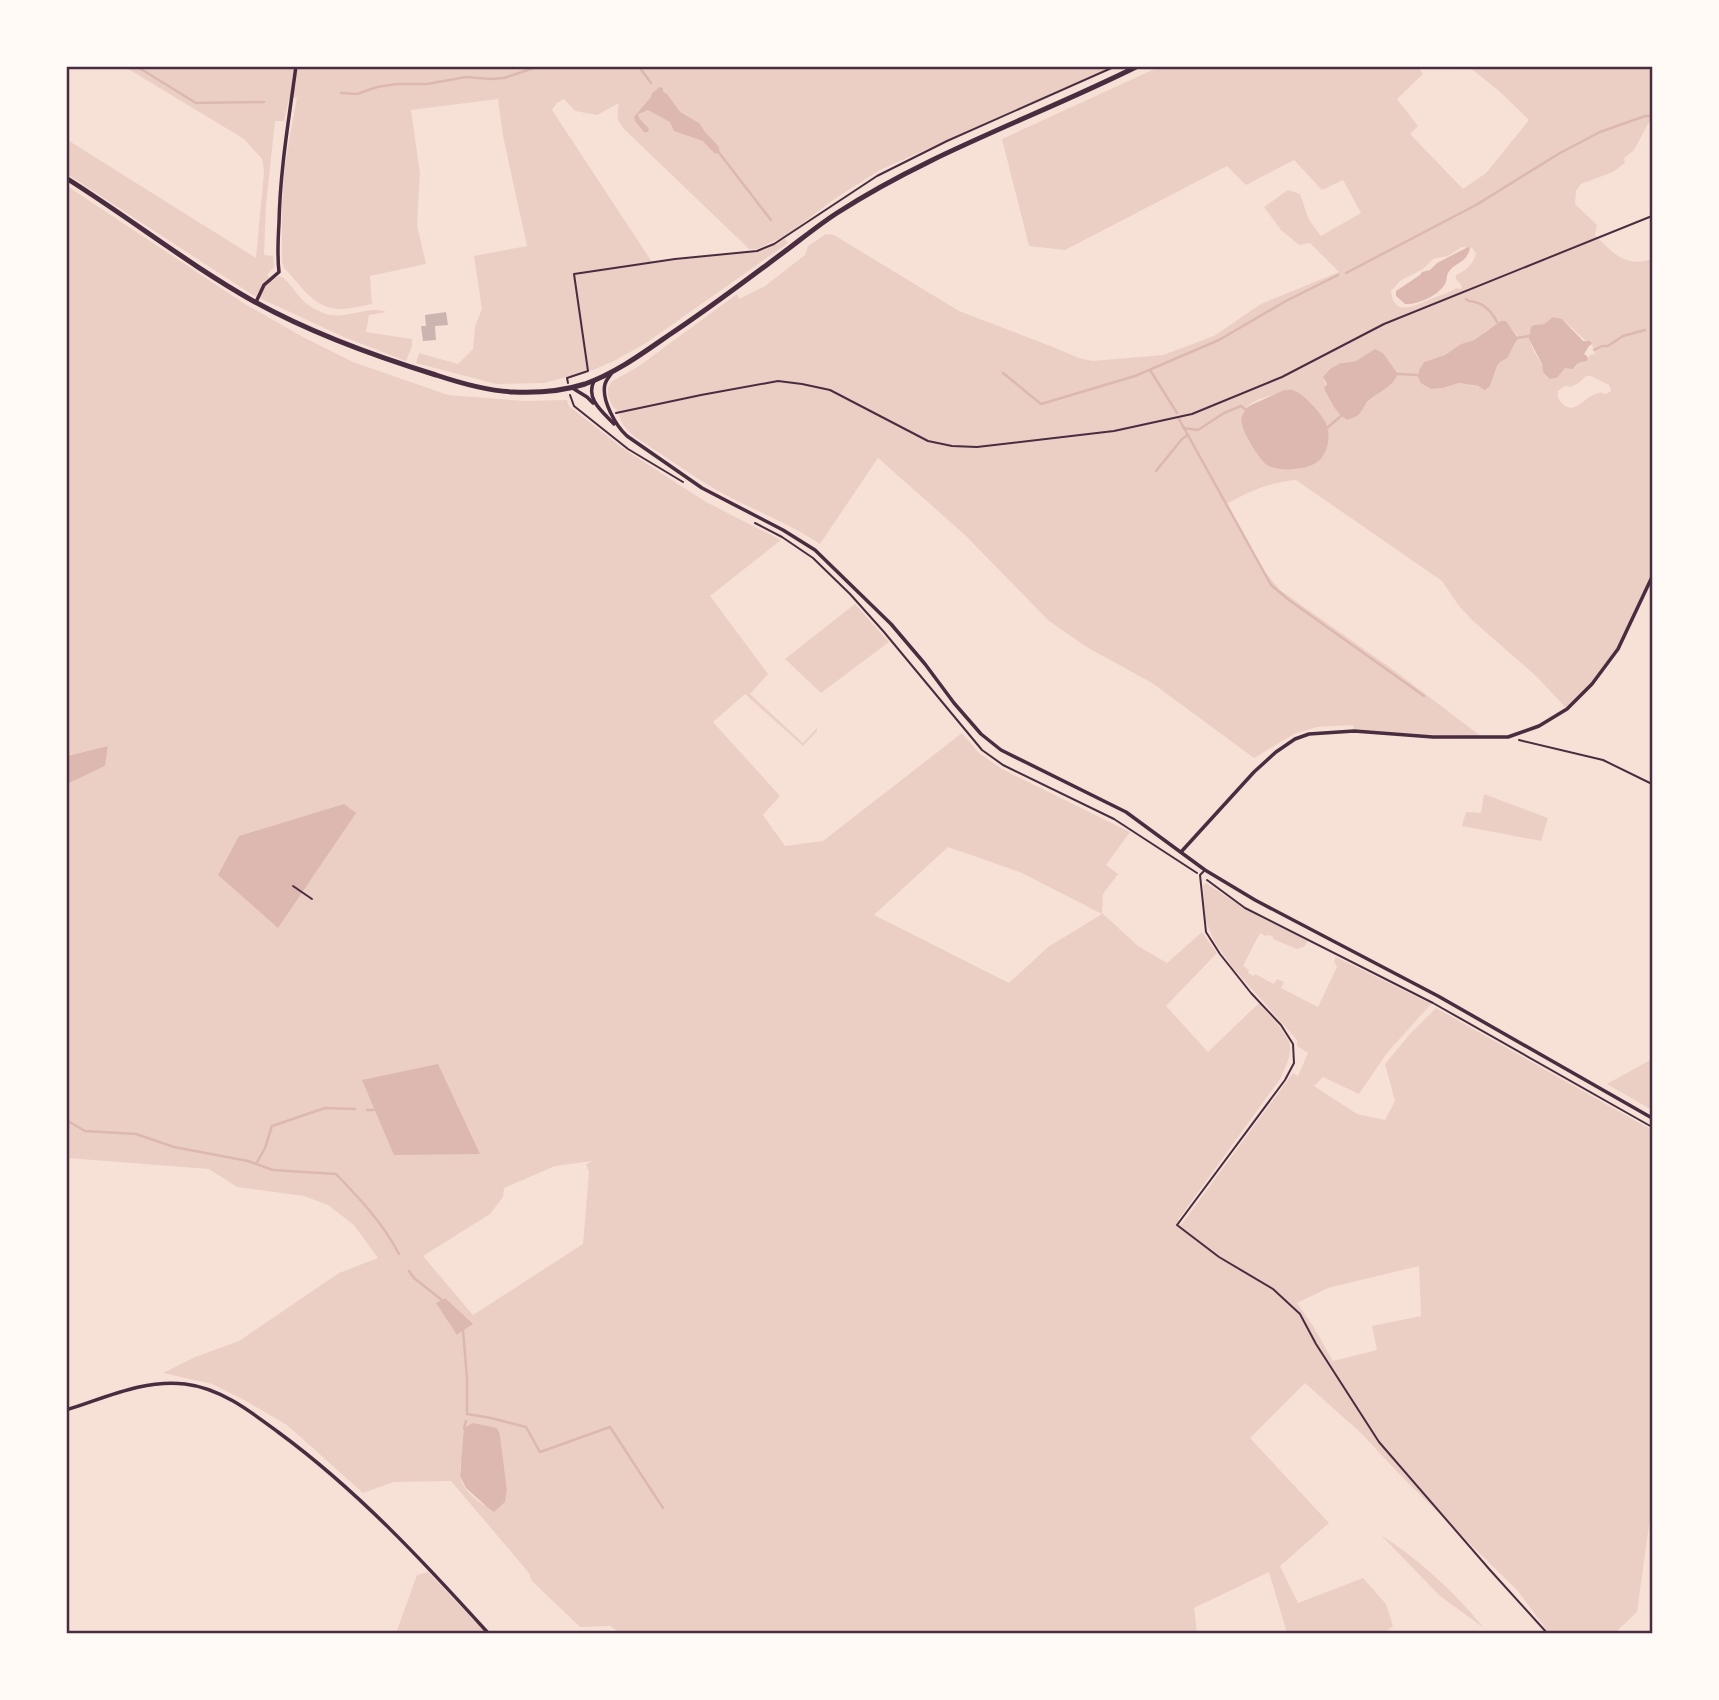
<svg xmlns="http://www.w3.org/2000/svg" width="1719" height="1700" font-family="Montserrat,sans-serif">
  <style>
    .green { fill: #ebcfc5; fill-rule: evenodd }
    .water { fill: #dcb8b0 }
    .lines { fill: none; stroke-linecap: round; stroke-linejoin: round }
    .stream { stroke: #dcb8b0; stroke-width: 2.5 }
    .building { fill: #ccb4b1 }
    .path { stroke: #4a2c40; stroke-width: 2 }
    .service { stroke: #4a2c40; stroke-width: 2 }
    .minor { stroke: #4a2c40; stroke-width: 3.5 }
    .secondary { stroke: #4a2c40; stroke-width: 5 }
    .neatline { fill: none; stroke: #4a2c40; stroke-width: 2.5 }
  </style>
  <rect width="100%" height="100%" fill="#f7e1d7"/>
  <g class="green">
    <path d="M1632,66l20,4v51l-4,3 -14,26 -10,8 1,5 -12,9 -32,12 -5,7 -1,13 22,21 -2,10c18,18 30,33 57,24v318l-34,72 -26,35 -25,25 -31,-33 -64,-56 -13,-14 -17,-25 -146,-101c-29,3 -45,11 -70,24l33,61 21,25 115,81 87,66 -128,-6 -1,-6 -36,2 -23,7 -40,24 -102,-75 -67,-37 -36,-25 -84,-86 -87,-77 -58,86c-33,-22 -72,-36 -107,-56 -27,-16 -52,-35 -78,-51 -9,-8 -15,-13 -16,-25l-6,-5 -5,-11v-8l3,-6 28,-16 98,-72 2,5 26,-13 40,-31 3,-9 18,-12 8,1 125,76 94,36 26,11 13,3 71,-6 51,-19 47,-32 78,-32 -29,-29 -11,2 -18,-15 -17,-23 24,-17 12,4 9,26 12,16 40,-23 -18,-33 -21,10 -28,-30 -48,25 -19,-19 -162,84 -36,-4 -27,-107 157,-72h259l5,7 -26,25 21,27 -8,8 53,55 23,-16 43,-53 -30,-29 -30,-24zM1462,247l10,1 4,5c-2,11 -11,18 -20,22v4l6,7 -1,3 -4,-1c-7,4 -14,6 -21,9 -15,5 -42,24 -45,-6l9,-10 23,-12 10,-10 15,-3zM1553,317c15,1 24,20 39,27l3,10 -5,1 -3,6 -9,2 -3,5h-10l-8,10 -6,1 -8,-7v-5c-7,-14 -20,-28 -9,-42l10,-1zM1508,324l9,11 -2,10 -18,21 -7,20 -10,1 -21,-4 -16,5 -12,1 -13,-12 1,-7 5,-8 21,-7 16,-11 13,-4 15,-11zM1375,349l8,4 15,21c-6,12 -19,18 -29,27 -8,6 -12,15 -22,19 -8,-6 -19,-18 -21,-28 0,-4 0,-8 -2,-12l2,-7 8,-6 9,-5 13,-1zM1586,376h5l18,9 2,6 -5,3c-5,-1 -5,-2 -11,0 -11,4 -22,23 -34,8 -4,-5 -3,-4 -3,-11l7,-5 5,1 9,-4zM1284,390l44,37c0,26 -7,37 -33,41 -10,1 -17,2 -26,-3 -12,-6 -35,-43 -24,-56 9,-11 27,-12 39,-19z"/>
    <path d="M125,67h986l-231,103 -44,28 -51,38 -28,13h-8l-125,-120c-8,-10 -7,-14 -5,-26l-22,12 -22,-4 -11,-12 -7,4 -5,7 100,152 105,-11 28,-12 3,4 -142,100 -30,17 -23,10 -49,13 -48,1 -80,-21 3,-10 39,11 15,-15 2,-23 7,-17 -8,-53 53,-10 -24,-110 -5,-37 -87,11 9,63 -3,52 9,39 -56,12 2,28c-10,2 -19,4 -29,5 -28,2 -41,-23 -59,-41l-2,-6v-57l3,-41 12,-67 -8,2 -5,22h-9l-9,84 -2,50 9,1 1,11 -7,8 5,4 8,-3c9,5 12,12 19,20 7,9 16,14 27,18 20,6 43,-9 60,-2l-17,3 -3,17 46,7v7l-6,15 -62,-24 -93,-43 -184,-120 -1,-35 190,119 8,-86 -2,-13 -18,-20z"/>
    <path d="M67,186l178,118 58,33 50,25 95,33 77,6 42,-1 2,6 55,43 82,53 75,38 -71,56 58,78 -18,20 53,49 14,-15v3l-14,15 -58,-52 -32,28 67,74 -17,19 22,31 38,-5 139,-108 17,20 23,16 128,63 -24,33 12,9 -15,20 -1,19 36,33 29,17 35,-31 15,21 -51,53 42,46 51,-49c8,9 29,31 31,42 2,11 -6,24 -10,34l-102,141 3,5 112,-152 5,3 10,-23 -11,-7v-6l-64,-72 -19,-27 -8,-20 -3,-35 3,-3 42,28 60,30 -3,5 -8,3 -24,-10v-2l-5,-2 -2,1 -6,-3 -17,33 6,4 -1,3 6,3 1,-2 19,10 3,-5 7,3 -3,6 37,19 19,-40 -3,-6 2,-4 95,47 -44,49 -28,41 -36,-17 -9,9 43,28 28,6 10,-19 -10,-37 25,-30 26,-26 216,122v388h-2l-13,94 -22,21h-66l-32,-43 -115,-113 -41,-44 -56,-50 -55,55 79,85 -49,43 18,37 65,-25 23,26 7,22 -8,7h-98l-18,-61 -75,36 3,25 -576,1 -11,-8 -30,1 -48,-46 -3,-8 -78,-92 -57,1 -31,11 -76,-68 -43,-25 -32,-16 -49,-11 32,-16 44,-16 100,-68 39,-15 -24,-33 -26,-20 -24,-9 -67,-9 -28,-18 -142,-11 -1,-374 39,-18 3,-20 -41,10zM948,847l74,26 80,41 -54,33 -39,36 -135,-68zM593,1161l-7,3 3,8 -6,72 -110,71 -50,-59 67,-42 13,-17 1,-9 51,-22zM1419,1266l2,50 -49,10 5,24 -44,11 -20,-35 -16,-23 31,-15zM444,1298l28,26 -14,11 -21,-31zM500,1435l7,55 -2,12 -11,9c-12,-6 -33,-21 -34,-36 -1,-7 2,-16 3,-23z"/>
    <polygon points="855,604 889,642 821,693 785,659"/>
    <polygon points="1484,794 1548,818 1541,841 1462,826 1466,812 1481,813"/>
    <polygon points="1652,1059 1652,1110 1607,1084"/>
    <path d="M1381,1535c39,25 73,57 103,93l-44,-32z"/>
    <polygon points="428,1572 486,1633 396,1633 417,1575"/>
  </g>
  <g class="water">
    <polygon points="660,87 663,88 663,92 667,94 680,112 699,123 705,132 719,147 720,154 714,153 703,141 674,131 670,122 648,110 638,114 639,118 649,129 648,132 644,132 635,121 634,117 651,97 652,93"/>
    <path d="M1468,247l2,1c-4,17 -16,14 -22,25 -2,4 -1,8 -3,11 -7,12 -28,21 -40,20l-9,-8v-5l24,-16 2,-3 8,-2 7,-7z"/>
    <polygon points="1553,317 1562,319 1583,341 1590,341 1592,344 1589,346 1584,354 1587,356 1588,358 1587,361 1578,363 1573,369 1565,368 1557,378 1550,379 1543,372 1542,364 1529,339 1531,327 1534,325 1544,324"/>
    <polygon points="1501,321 1506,321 1518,338 1507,358 1500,362 1497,366 1490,386 1485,390 1478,386 1459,383 1443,388 1431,389 1421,383 1418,377 1419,370 1424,362 1445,355 1461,344 1474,340"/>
    <path d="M1375,349l8,4 15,21c-6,13 -19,18 -30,27 -4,4 -5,10 -10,14 -2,2 -9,4 -11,5 -11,-7 -18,-20 -23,-32l3,-4 -4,-7 7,-8 11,-6 15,-2z"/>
    <path d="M1284,390c4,0 7,-1 11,1 10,4 29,25 32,35 4,12 0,32 -13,38 -13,6 -34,8 -47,1 -8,-6 -23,-30 -25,-41 -2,-7 1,-13 7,-18z"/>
    <polygon points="108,746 105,766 67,784 67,756"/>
    <polygon points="344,804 356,813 278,928 218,875 239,836"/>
    <polygon points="438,1064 480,1154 394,1155 362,1080"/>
    <polygon points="445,1298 473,1324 457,1335 436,1303"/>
    <polygon points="473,1423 497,1428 500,1435 507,1490 505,1502 494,1512 487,1507 466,1488 460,1476 464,1428"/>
  </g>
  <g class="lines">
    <g class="stream">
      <polyline points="136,66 196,103 264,102"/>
      <polyline points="619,66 640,68 651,83"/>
      <polyline points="341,93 357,94 377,87 397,84 427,84 466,77 491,79 504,78 540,66"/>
      <polyline points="720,154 771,220"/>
      <polyline points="1346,273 1476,205 1560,153 1600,132 1645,116 1652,116"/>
      <path d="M1466,299l3,2c13,1 22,9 28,21"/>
      <polyline points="1518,338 1529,336"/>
      <polyline points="1594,350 1602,346 1608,346 1623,336 1645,330"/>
      <polyline points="1150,370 1177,413"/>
      <polyline points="1003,373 1041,404 1135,376 1219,340 1284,302 1338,275"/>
      <polyline points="1398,374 1418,375"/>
      <polyline points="1179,419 1271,585 1289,600 1424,696"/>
      <polyline points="1328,427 1341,416"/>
      <polyline points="1183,428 1198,430 1224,413 1241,406 1245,409"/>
      <polyline points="1156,471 1182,439 1188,435"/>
      <polyline points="367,1110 374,1110"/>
      <path d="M66,1120l19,11 51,3 38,13 74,14 25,9 63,4c24,25 47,49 63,80"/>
      <polyline points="256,1164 265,1148 272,1126 325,1108 355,1109"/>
      <polyline points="409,1271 414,1278 443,1301"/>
      <polyline points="463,1330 467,1378 467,1414 491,1418 526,1427 540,1452 610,1427 663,1508"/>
      <polyline points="464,1428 466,1421"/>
    </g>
  </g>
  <polygon class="building" points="446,312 448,325 435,326 436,340 423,341 421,326 426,326 425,315"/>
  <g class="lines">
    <g class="path">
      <polyline points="568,383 567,378 588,371 574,274 675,259 757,251 774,244 877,176 947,141 1116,66"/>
      <polyline points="570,395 574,406 628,449 683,482"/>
      <polyline points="616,413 701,395 778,381 802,384 830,390 928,441 952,446 977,447 1114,431 1192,414 1282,377 1384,324 1652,216"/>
      <polyline points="755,523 782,537 813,558 850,594 884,632 982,750 1003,765 1114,819 1197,873"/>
      <polyline points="1519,740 1603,760 1652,784"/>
      <polyline points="1207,880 1245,908 1433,1003 1652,1127"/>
      <polyline points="293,886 312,899"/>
    </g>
    <polyline class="service" points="1204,871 1200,875 1206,932 1220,954 1251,993 1281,1025 1293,1044 1294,1063 1285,1080 1177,1225 1219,1257 1273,1289 1300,1314 1316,1344 1379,1442 1490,1570 1548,1634"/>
    <g class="minor">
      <path d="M256,302l8,-17 15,-13c-2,-17 -1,-33 0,-49 1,-53 10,-104 17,-157"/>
      <path d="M611,374c-2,3 -5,6 -6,10 -4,16 11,42 22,52l75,52 81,42 32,20 76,74 34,40 29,39 27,31 20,16 125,62 79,58 50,30 183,96 214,122"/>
      <path d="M594,381c-9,18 9,31 20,43"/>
      <polyline points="574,389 587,397 593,403"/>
      <polyline points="1181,852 1254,772 1276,752 1295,739 1309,734 1354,731 1433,737 1508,737 1539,726 1567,709 1592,684 1618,649 1652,577"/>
      <path d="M66,1410c39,-12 78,-31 119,-26 35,4 65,27 93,48 79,58 145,129 211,202"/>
    </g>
    <path class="secondary" d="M66,178c64,40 123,87 189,124 56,31 119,54 181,73 24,8 51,16 77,17 23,1 50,-1 72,-8 31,-11 58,-31 84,-49 41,-27 80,-57 119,-86 16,-12 32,-25 49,-36 94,-61 201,-97 301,-147"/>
  </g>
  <rect width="1719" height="1700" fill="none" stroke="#fffaf5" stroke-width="136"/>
  <rect x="68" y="68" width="1583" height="1564" class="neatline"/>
</svg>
